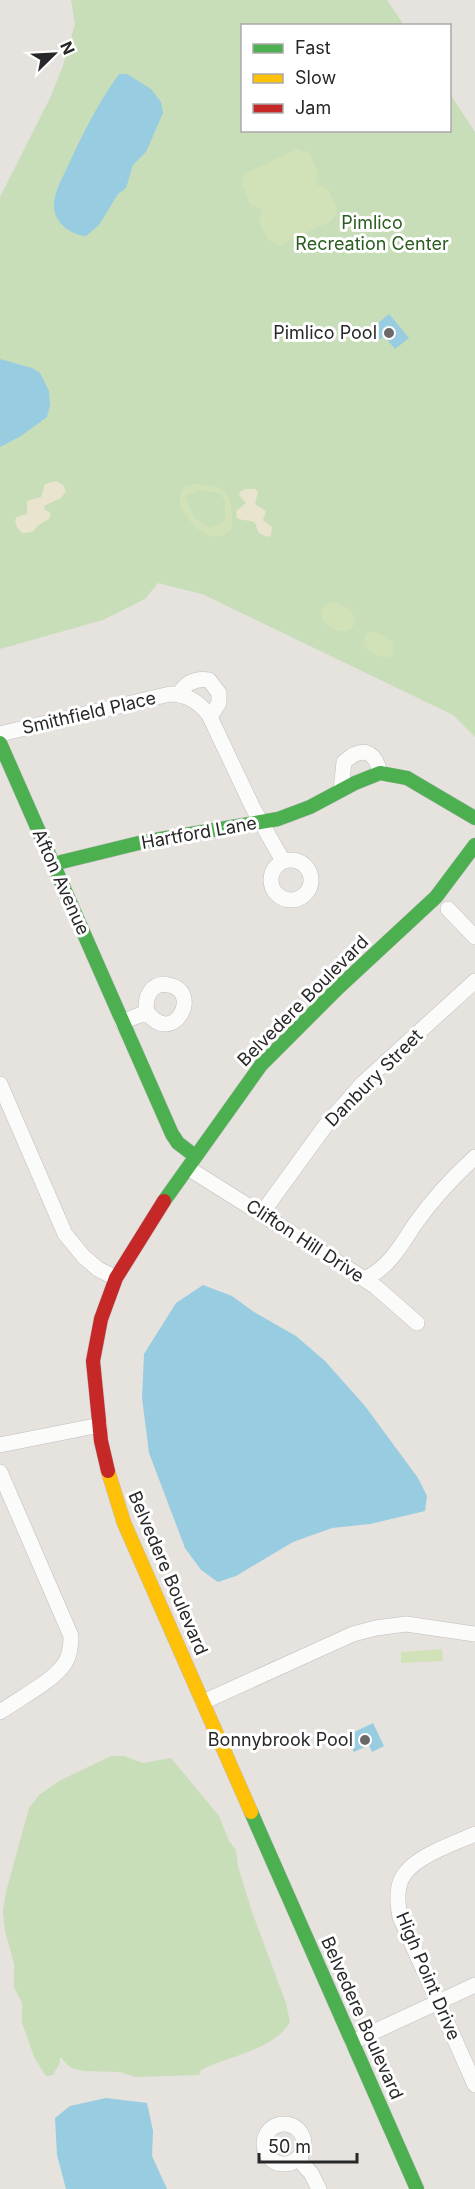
<svg xmlns="http://www.w3.org/2000/svg" width="475" height="2189" font-family="Inter,sans-serif">
  <style>
    .green { fill: #c8deb9 }
    .sand { fill: #e9e4ce }
    .pitch { fill: #d2e2b8; fill-rule: evenodd }
    .water { fill: #98cce1 }
    .lines { fill: none; stroke-linecap: round; stroke-linejoin: round }
    .street-casing { stroke: #c0bebf; stroke-width: 16 }
    .fast-casing { stroke: #c0bebf; stroke-width: 15 }
    .slow-casing { stroke: #c0bebf; stroke-width: 15 }
    .jam-casing { stroke: #c0bebf; stroke-width: 15 }
    .street { stroke: #fbfbfa; stroke-width: 15 }
    .fast { stroke: #4caf50; stroke-width: 14 }
    .slow { stroke: #ffc107; stroke-width: 14 }
    .jam { stroke: #c62828; stroke-width: 14 }
    .poi-dot { fill: #6a6968; stroke: #fff; stroke-width: 2 }
    .labels { text-anchor: middle; stroke-width: 6; stroke-linejoin: round; paint-order: stroke }
    .park-label { font-size: 18px; fill: #2b5d20; stroke: #fff }
    .poi-label { font-size: 18px; fill: #282828; stroke: #fff; text-anchor: end }
    .street-label { font-size: 18px; fill: #282828; stroke: #fff }
  </style>
  <rect width="100%" height="100%" fill="#e6e2de"/>
  <g class="green">
    <polygon points="71,0 387,0 404,25 243,26 243,130 450,130 450,94 475,132 475,737 453,715 202,594 158,583 145,599 103,620 0,649 0,197 50,98 63,66 75,24"/>
    <path d="M111,1756h13l19,7 28,-5 48,58 10,25 7,9 2,16 14,46 34,91 4,19c-17,29 -61,33 -89,48l-2,5 -63,2 -17,-5 -35,-1 -13,-3 -11,-11v6l-7,12 -7,1 -11,-17 -13,-36v-20l-8,-16v-23l-9,-33 -2,-20 3,-19 23,-84 10,-13 20,-14z"/>
  </g>
  <g class="sand">
    <polygon points="56,481 63,485 66,491 61,498 44,506 45,510 51,513 49,519 40,524 32,532 22,533 17,527 15,520 17,517 27,514 27,501 41,497 45,484"/>
    <path d="M245,489h10l3,3 -3,12 11,7 -3,9 9,7 -1,8 -4,2 -8,-4c-2,-2 -2,-5 -3,-8 -3,-7 -13,-3 -19,-7l-1,-7 10,-8 -7,-8 1,-3z"/>
  </g>
  <g class="pitch">
    <polygon points="297,149 309,153 318,173 315,184 328,189 337,209 333,220 280,245 268,240 259,221 263,209 251,205 242,184 245,174"/>
    <path d="M197,484c21,3 33,2 35,28 0,7 1,13 -3,20 -22,13 -37,-7 -49,-25v-15l5,-5zM199,490l21,3 5,8v18l-4,5 -12,4 -15,-11 -9,-21z"/>
    <path d="M332,602c14,3 31,14 18,28 -21,6 -42,-19 -18,-28z"/>
    <path d="M370,632l9,1 13,9 2,9 -2,5c-11,3 -19,-2 -27,-9 -2,-7 -2,-11 5,-15z"/>
    <polygon points="442,1649 443,1661 401,1663 401,1652"/>
  </g>
  <g class="water">
    <path d="M119,74h8l24,15 10,13 2,11 -17,39 -13,13 -7,23 -8,6 -19,31 -13,11c-16,-1 -34,-15 -32,-33 1,-12 8,-25 13,-35 15,-33 31,-65 52,-94z"/>
    <polygon points="389,314 409,338 395,349 384,336 378,341 370,330"/>
    <polygon points="0,359 32,368 40,373 49,391 50,405 47,417 21,436 0,447"/>
    <polygon points="203,1285 232,1296 254,1312 296,1336 325,1361 365,1406 418,1478 427,1496 425,1511 370,1524 332,1528 293,1542 236,1576 218,1582 201,1570 185,1548 149,1453 142,1398 144,1354 176,1303"/>
    <polygon points="373,1723 384,1746 372,1752 369,1745 354,1752 346,1736"/>
    <polygon points="106,2098 147,2103 153,2131 152,2156 167,2189 66,2189 57,2155 55,2118 70,2106"/>
  </g>
  <g class="lines">
    <g class="street-casing">
      <g id="street">
        <path d="M179,694c7,-12 17,-16 30,-14l10,13v10l-9,14"/>
        <path d="M0,734l170,-40c17,0 29,8 39,21l44,93 30,53"/>
        <path d="M341,790l3,-28c18,-16 31,-12 36,11"/>
        <circle cx="291" cy="880" r="20"/>
        <polyline points="448,909 475,937"/>
        <path d="M122,1022l25,-10c-3,-14 4,-31 22,-27 34,7 4,63 -22,27"/>
        <polyline points="0,1084 65,1234 84,1257 98,1269 116,1278"/>
        <polyline points="188,1168 355,1273 376,1287 417,1323"/>
        <polyline points="262,1213 326,1125 363,1083 475,981"/>
        <path d="M365,1279c25,-13 35,-32 50,-55 17,-24 38,-47 60,-67"/>
        <polyline points="0,1445 100,1425"/>
        <path d="M0,1472l71,164c0,9 -1,19 -6,27 -11,18 -47,36 -65,49"/>
        <polyline points="203,1702 353,1634 376,1628 406,1624 475,1634"/>
        <path d="M475,1834c-22,10 -64,23 -74,46 -5,12 -3,25 -1,37l75,168"/>
        <polyline points="352,2042 475,1985"/>
        <circle cx="284" cy="2144" r="20"/>
        <polyline points="298,2159 311,2173 319,2189"/>
      </g>
    </g>
    <g class="fast-casing">
      <g id="fast">
        <polyline points="0,743 172,1134 178,1143 195,1156"/>
        <polyline points="53,864 143,842 278,819 310,807 355,783 380,773 407,778 475,818"/>
        <polyline points="164,1201 261,1065 339,987 436,897 475,845"/>
        <polyline points="251,1812 417,2189"/>
      </g>
    </g>
    <g class="slow-casing">
      <polyline id="slow" points="108,1471 124,1523 251,1812"/>
    </g>
    <g class="jam-casing">
      <polyline id="jam" points="108,1471 101,1441 93,1361 101,1319 116,1278 164,1201"/>
    </g>
    <use href="#street" class="street"/>
    <use href="#fast" class="fast"/>
    <use href="#slow" class="slow"/>
    <use href="#jam" class="jam"/>
  </g>
  <g class="poi-dot">
    <circle cx="389" cy="333" r="6"/>
    <circle cx="365" cy="1740" r="6"/>
  </g>
  <g class="labels">
    <g class="park-label">
      <text x="372" y="229">Pimlico<tspan x="372" dy="21">Recreation Center</tspan></text>
    </g>
    <g class="poi-label">
      <text x="377" y="339">Pimlico Pool</text>
      <text x="353" y="1746">Bonnybrook Pool</text>
    </g>
    <g class="street-label">
      <text transform="translate(89 713) rotate(-13)" y="6">Smithfield Place</text>
      <text transform="translate(199 833) rotate(-10)" y="6">Hartford Lane</text>
      <text transform="translate(61 882) rotate(66)" y="6">Afton Avenue</text>
      <text transform="translate(303 1001) rotate(-45)" y="6">Belvedere Boulevard</text>
      <text transform="translate(374 1078) rotate(-45)" y="6">Danbury Street</text>
      <text transform="translate(305 1241) rotate(33)" y="6">Clifton Hill Drive</text>
      <text transform="translate(168 1573) rotate(67)" y="6">Belvedere Boulevard</text>
      <text transform="translate(428 1976) rotate(67)" y="6">High Point Drive</text>
      <text transform="translate(362 2018) rotate(66)" y="6">Belvedere Boulevard</text>
    </g>
  </g>
  <rect x="241" y="24" width="210" height="108" fill="#ffffff" stroke="#a9a9a9" stroke-width="1.5"/>
  <rect x="253" y="44" width="30" height="9" fill="#4caf50" stroke="#a9a9a9" stroke-width="1.5"/>
  <text x="295" y="54" font-size="18" fill="#282828">Fast</text>
  <rect x="253" y="74" width="30" height="9" fill="#ffc107" stroke="#a9a9a9" stroke-width="1.5"/>
  <text x="295" y="84" font-size="18" fill="#282828">Slow</text>
  <rect x="253" y="104" width="30" height="9" fill="#c62828" stroke="#a9a9a9" stroke-width="1.5"/>
  <text x="295" y="114" font-size="18" fill="#282828">Jam</text>
  <g transform="translate(54 54) rotate(66)" stroke="#ffffff" stroke-width="4.5" paint-order="stroke">
  <path d="M0-4.5L10 22L0 15L-10 22Z" fill="#282828"/>
  <text y="-9" font-size="16" font-weight="bold" text-anchor="middle" fill="#282828">N</text>
  </g>
  <path d="M259 2153v9h98v-9" fill="none" stroke="#282828" stroke-width="3"/>
  <text x="268" y="2153" font-size="18" fill="#282828" stroke="#ffffff" stroke-width="4.5" paint-order="stroke">50 m</text>
</svg>
